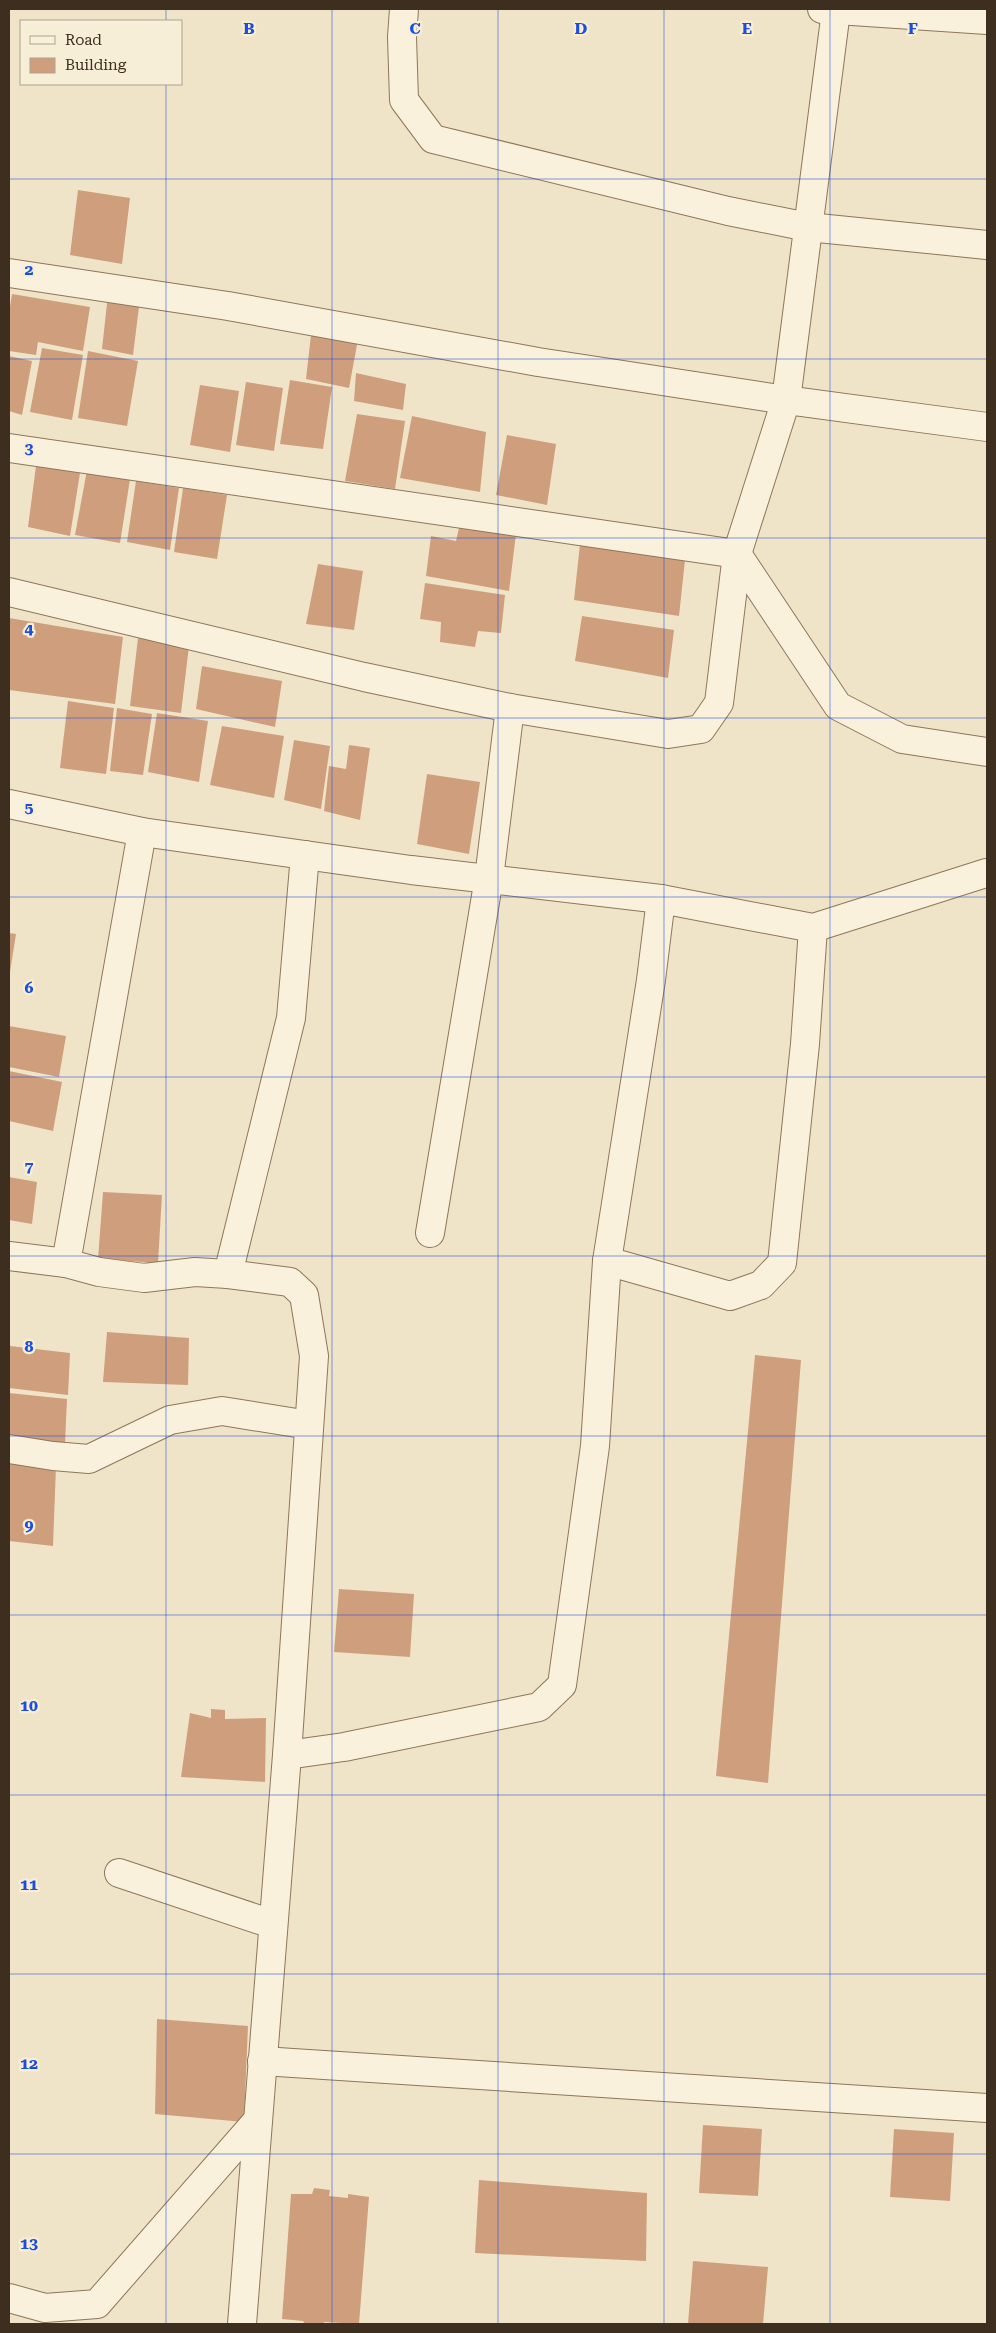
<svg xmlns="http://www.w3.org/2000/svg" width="996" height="2333" font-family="'Roboto Serif',serif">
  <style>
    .building { fill: #cf9f7d }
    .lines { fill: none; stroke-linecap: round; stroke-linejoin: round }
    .street-casing { stroke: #8d765c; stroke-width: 30 }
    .street { stroke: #faf1dc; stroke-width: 28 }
    .grid { fill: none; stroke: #1d4ed8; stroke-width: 1; stroke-opacity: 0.55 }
    .grid-label { font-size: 16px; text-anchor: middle; font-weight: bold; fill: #1d4ed8; stroke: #f7eed8; stroke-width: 4.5; stroke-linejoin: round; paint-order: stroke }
  </style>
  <rect width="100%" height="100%" fill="#f0e4c8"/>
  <g class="building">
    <polygon points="78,190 130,198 122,264 70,255"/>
    <polygon points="12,294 90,307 83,351 38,342 36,355 9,351 9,313"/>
    <polygon points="108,294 140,299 133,355 102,349"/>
    <polygon points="312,326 359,334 349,388 306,379"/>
    <polygon points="42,348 83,355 72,420 30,412"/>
    <polygon points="88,351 138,361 127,426 78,418"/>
    <polygon points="9,356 32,361 22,415 9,411"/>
    <polygon points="356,373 406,384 403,410 354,401"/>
    <polygon points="290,380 332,387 323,449 280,444"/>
    <polygon points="246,382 283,388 274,451 236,445"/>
    <polygon points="200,385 239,391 230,452 190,445"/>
    <polygon points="357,414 405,421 395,489 345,481"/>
    <polygon points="412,416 486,432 480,492 400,478"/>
    <polygon points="507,435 556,444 547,505 496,495"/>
    <polygon points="36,466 80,473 70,536 28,527"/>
    <polygon points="87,470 130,479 120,543 75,535"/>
    <polygon points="136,481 179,488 170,550 127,542"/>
    <polygon points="183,488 227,495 217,559 174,552"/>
    <polygon points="460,523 516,534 509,591 426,576 431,536 456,541"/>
    <polygon points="580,544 685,560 679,616 574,600"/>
    <polygon points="318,564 363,571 354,630 306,624"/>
    <polygon points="425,583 505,595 501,633 478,631 475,647 440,642 441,622 420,619"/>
    <polygon points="582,616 674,630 668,678 575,661"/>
    <polygon points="9,618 123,637 115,704 9,690"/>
    <polygon points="138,638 189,646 181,713 130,706"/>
    <polygon points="202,666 282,681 275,727 196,709"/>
    <polygon points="68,701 114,708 106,774 60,768"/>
    <polygon points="117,708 152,714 143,775 110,771"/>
    <polygon points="157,713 208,721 199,782 148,772"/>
    <polygon points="222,726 284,736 274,798 210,785"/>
    <polygon points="294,740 330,746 321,809 284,800"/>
    <polygon points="349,745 370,748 360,820 324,811 329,766 346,769"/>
    <polygon points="427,774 480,782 469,854 417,844"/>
    <polygon points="9,933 16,934 10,972 9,972"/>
    <polygon points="9,1026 66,1036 59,1077 9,1067"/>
    <polygon points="9,1071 62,1082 53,1131 9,1121"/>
    <polygon points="9,1177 37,1182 32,1224 9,1220"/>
    <polygon points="103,1192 162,1195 158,1263 98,1259"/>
    <polygon points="107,1332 189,1338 188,1385 103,1382"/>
    <polygon points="10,1346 70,1353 68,1395 9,1388"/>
    <polygon points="755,1355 801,1360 768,1783 716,1776"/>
    <polygon points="9,1393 67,1399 65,1444 9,1439"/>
    <polygon points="9,1459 56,1466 53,1546 9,1541"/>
    <polygon points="339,1589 414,1594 410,1657 334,1652"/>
    <polygon points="211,1709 225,1710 225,1719 266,1718 265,1782 181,1777 190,1713 211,1718"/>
    <polygon points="157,2019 248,2026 244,2122 155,2114"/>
    <polygon points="703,2125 762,2129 758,2196 699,2193"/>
    <polygon points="894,2129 954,2133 950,2201 890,2197"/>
    <polygon points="479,2180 647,2193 646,2261 475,2253"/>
    <polygon points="314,2188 330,2190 329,2196 348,2198 348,2194 369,2197 359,2324 324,2322 324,2324 305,2324 303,2321 282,2319 291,2194 312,2194"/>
    <polygon points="693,2261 768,2267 763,2324 688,2324"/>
  </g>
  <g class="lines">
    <g class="street-casing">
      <g id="street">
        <polyline points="404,9 402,37 404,100 433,139 728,211 808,227 987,245"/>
        <polyline points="822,9 987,20"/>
        <polyline points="9,273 228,306 538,362 786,400 987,427"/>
        <polyline points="9,448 737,554 838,706 902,739 987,752"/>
        <polyline points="9,592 364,677 510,708 668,734 701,729 719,703 737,554 786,400 836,11"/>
        <polyline points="9,804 142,832 411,870 661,899 813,928 986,873"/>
        <polyline points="430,1233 489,878 510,708"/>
        <polyline points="9,1256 66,1263 142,832"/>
        <polyline points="607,1261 730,1296 761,1285 782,1263 805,1044 813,928"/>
        <polyline points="66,1263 99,1272 144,1278 195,1272 228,1274"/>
        <polyline points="9,1449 53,1456 89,1459 170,1420 222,1411 309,1425"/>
        <polyline points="287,1755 344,1747 539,1707 562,1685 595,1446 607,1261 651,980 661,899"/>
        <polyline points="119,1873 272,1924"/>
        <polyline points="262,2061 987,2108"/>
        <polyline points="9,2298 45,2308 97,2304 258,2120"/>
        <polyline points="242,2324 287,1755 314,1356 304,1295 290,1282 228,1274 291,1018 305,855"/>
      </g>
    </g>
    <use href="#street" class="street"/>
  </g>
  <path class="grid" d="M166,9v12M332,9v2315M498,9v2315M664,9v2315M830,9v2315M166,84v2240M9,179h978M9,359h978M9,538h978M9,718h978M9,897h978M9,1077h978M9,1256h978M9,1436h978M9,1615h978M9,1795h978M9,1974h978M9,2154h978"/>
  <g class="grid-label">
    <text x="249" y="34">B</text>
    <text x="415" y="34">C</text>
    <text x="581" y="34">D</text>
    <text x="747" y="34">E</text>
    <text x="913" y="34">F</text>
    <text x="29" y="275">2</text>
    <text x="29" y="454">3</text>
    <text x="29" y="634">4</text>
    <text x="29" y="813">5</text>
    <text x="29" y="993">6</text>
    <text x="29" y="1172">7</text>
    <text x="29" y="1352">8</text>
    <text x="29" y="1531">9</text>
    <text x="29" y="1711">10</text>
    <text x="29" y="1890">11</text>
    <text x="29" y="2069">12</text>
    <text x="29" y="2249">13</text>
  </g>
  <rect width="996" height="2333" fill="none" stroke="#3d2e20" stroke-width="20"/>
  <rect x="20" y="20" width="162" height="65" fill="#f7eed8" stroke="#ada18e"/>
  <rect x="30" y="36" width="25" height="8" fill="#faf1dc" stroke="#ada18e"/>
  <text x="65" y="45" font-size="15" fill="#3d2e20">Road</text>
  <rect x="30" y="58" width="25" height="15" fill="#cf9f7d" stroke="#ada18e"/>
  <text x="65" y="70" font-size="15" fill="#3d2e20">Building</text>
</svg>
